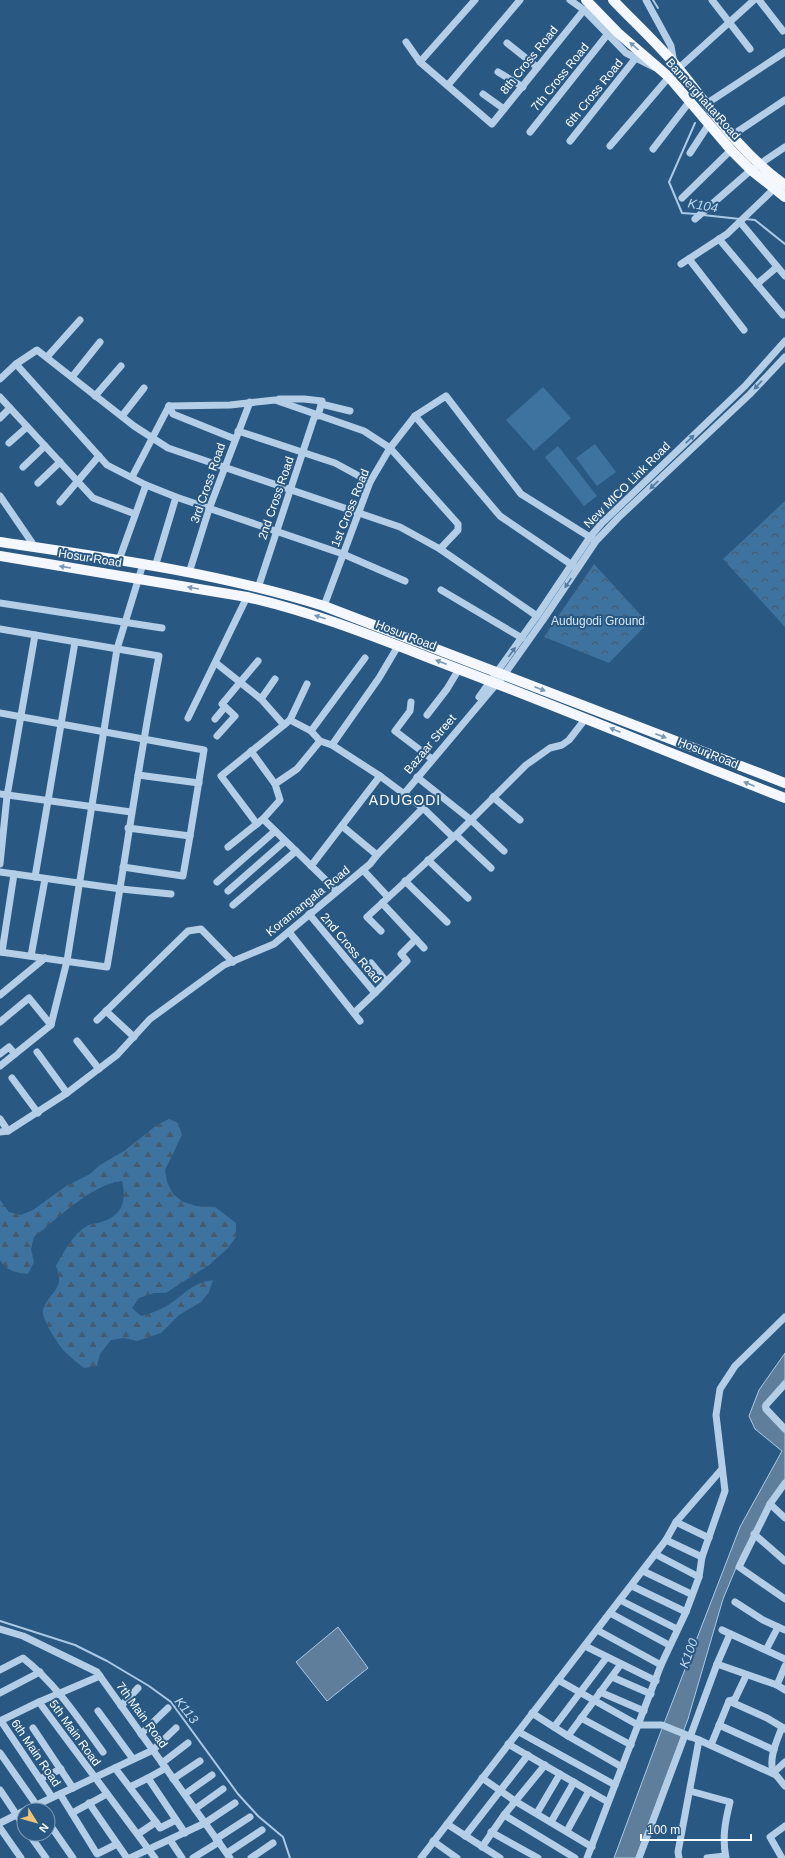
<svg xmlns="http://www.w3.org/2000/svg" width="785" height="1858" font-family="Arial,sans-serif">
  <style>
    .grass { fill: #3e729f }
    .forest { fill: url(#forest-firs) }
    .park { fill: url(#park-crowns) }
    .water { fill: #5f7e9c; stroke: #a8cae7 }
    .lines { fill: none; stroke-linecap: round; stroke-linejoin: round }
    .stream { stroke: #a8cae7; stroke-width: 2 }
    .minor { stroke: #b3cee6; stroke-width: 7 }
    .major { stroke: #f4f8fe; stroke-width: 10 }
    .oneway { fill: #7a98b4 }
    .oneway2 { fill: #527ba1 }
    .labels { text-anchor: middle; stroke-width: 4; stroke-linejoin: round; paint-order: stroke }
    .street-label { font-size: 12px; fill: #fff; stroke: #295883 }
    .park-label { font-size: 12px; fill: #d6e7f5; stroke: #295883 }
    .water-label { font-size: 13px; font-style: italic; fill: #bed8ee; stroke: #295883 }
    .quarter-label { font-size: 14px; letter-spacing: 1px; fill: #fff; stroke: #295883 }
  </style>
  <defs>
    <pattern id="forest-firs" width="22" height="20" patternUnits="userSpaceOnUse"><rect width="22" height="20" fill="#3e729f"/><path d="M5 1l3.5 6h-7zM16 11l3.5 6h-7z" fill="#465b6d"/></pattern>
    <pattern id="park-crowns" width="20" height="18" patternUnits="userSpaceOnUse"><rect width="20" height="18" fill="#3e729f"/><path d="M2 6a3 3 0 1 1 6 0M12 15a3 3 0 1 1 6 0" fill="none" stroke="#465b6d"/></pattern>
  </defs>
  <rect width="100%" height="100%" fill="#295883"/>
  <g class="grass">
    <polygon points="543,387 571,418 534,451 506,420"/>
    <polygon points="595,444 616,472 597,486 576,458"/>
    <polygon points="558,446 597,496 584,506 545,457"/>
  </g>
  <path class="forest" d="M169,1119l9,4 4,12 -17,35 2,12 6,12 10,8 13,4 19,1 21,16v14l-8,11 -19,17 -43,28h-12l-15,5 -7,10 9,8c8,-2 16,-5 24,-9 19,-11 25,-24 48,-27l-4,12 -8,10 -22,13 -18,18 -24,8 -13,-3 -13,2 -11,14 -3,12 -13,2c-6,-5 -13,-10 -19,-16 -6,-6 -24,-34 -22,-42 6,-19 23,-20 13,-44 7,-13 18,-34 33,-41 3,-2 8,-1 12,-3 21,-6 26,-21 21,-41 -30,3 -65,38 -88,56l-3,12 3,13 -6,12c-12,-1 -21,-3 -28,-14v-60l9,12 12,3 12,-5 33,-24 24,-12 10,-9 24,-14 33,-26z"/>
  <g class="park">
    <polygon points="785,501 785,627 723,559"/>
    <polygon points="594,564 648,623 609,663 544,637"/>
  </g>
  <g class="water">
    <polygon points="785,1353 785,1379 762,1406 764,1411 785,1432 785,1479 741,1556 723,1599 688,1719 636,1858 614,1858 658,1739 740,1527 782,1451 755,1429 749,1416 759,1390"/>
    <polygon points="338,1627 368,1668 327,1701 296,1662"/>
  </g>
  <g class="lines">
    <g class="stream">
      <polyline points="653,0 658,8"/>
      <polyline points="695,123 669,182 682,213 696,214"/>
      <polyline points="703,215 740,219"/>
      <polyline points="745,219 755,220 785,244"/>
      <polyline points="0,1621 75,1645 107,1661 149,1686 171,1702 238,1794 258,1816 283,1837 290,1858"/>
    </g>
    <g class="minor">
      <polyline points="570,0 584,10 626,53 654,67"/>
      <polyline points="646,0 671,46 674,63"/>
      <polyline points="712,0 750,49"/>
      <polyline points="759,0 783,31"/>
      <polyline points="406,42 420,62 492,124 584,10"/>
      <polyline points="507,43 537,67"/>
      <polyline points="420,62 475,0"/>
      <polyline points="498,72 523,87"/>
      <polyline points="448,85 520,0"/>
      <polyline points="483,94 504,109"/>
      <polyline points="706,104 785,52"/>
      <polyline points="530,132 607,35"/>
      <polyline points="731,136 785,100"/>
      <polyline points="570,141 635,59"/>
      <polyline points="610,146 669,77 754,0"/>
      <polyline points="653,149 690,101"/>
      <polyline points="690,153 709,124"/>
      <polyline points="682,198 731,150"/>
      <polyline points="695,219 751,170 785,147"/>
      <polyline points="740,222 785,276"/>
      <polyline points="719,239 783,315"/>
      <polyline points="689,259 744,330"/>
      <polyline points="681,264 727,234 777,186"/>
      <polyline points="757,284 777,267"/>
      <polyline points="47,357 80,320"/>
      <polyline points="16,364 107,465 146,485 176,497 343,554 405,581"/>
      <polyline points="72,377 100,342"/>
      <polyline points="0,379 16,364 37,350 134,426 168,448 400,527 440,549 537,616"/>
      <polyline points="95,396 121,366"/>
      <polyline points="0,397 93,498 135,514"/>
      <polyline points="279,399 304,399 322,401 318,416"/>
      <polyline points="321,404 350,411"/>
      <polyline points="169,406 230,405 275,400 364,431 390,448 458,524 458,530 440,549"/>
      <polyline points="169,406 173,414 235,439"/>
      <polyline points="122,416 144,388"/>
      <polyline points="415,416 500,516 575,567"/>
      <polyline points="0,418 10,408"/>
      <polyline points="238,431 335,463 370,482"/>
      <polyline points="9,443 27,427"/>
      <polyline points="23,467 45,446"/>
      <polyline points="132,477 169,406"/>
      <polyline points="38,483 60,462"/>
      <polyline points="0,496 35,547"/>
      <polyline points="60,502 99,456"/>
      <polyline points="119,560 146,485"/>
      <polyline points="155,567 176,497"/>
      <polyline points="189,573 209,509 250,402"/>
      <polyline points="258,588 315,415"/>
      <polyline points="441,590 522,638"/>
      <polyline points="0,603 162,628"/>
      <polyline points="324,606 370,482 390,448 415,416 446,396 521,494 593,539"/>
      <path d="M0,629l159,27c-20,103 -34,207 -52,311l-107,-15"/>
      <polyline points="216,663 261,699 284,725"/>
      <polyline points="479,697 537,616 590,537 602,523 745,386 785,341"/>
      <polyline points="261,699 275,679"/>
      <polyline points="411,702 410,711 395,731 432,759"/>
      <polyline points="0,713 204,750 190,836 128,828"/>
      <polyline points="427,715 447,689 459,669"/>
      <polyline points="188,718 247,597"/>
      <polyline points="215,719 225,707"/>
      <polyline points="290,720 311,731 320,741 332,745 380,776 423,808 452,836"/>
      <polyline points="311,731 365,658"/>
      <polyline points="217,736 235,716 222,704 258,661"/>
      <polyline points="332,745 379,678 398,646"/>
      <polyline points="251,751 275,784 280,800 263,819"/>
      <polyline points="138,775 199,783"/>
      <polyline points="417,777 471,820 504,851"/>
      <polyline points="275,784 297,769 320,741"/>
      <polyline points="0,794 131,812"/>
      <polyline points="403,795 504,675 543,620 596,541 618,518 750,394 785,357"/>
      <polyline points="493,797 520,820"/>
      <polyline points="257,824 221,776 290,720 307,684"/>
      <polyline points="342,826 377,855"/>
      <polyline points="456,835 491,868"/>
      <polyline points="228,847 263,819 337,891"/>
      <polyline points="428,860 468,898"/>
      <polyline points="0,864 7,796 35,635"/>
      <polyline points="311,866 380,776"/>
      <polyline points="123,867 183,876 190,836"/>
      <polyline points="363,870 388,897"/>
      <polyline points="0,872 121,889 171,894"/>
      <polyline points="35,877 75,642"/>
      <polyline points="405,881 447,922"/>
      <polyline points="217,882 275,831"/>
      <polyline points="228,891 285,841"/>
      <polyline points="382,903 424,948"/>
      <polyline points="233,905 296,851"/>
      <polyline points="309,914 375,993 355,1012"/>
      <polyline points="381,931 367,917 456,835 526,765 550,748 562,745 569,740 586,718"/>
      <polyline points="289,932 360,1021"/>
      <polyline points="2,952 14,874"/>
      <polyline points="31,956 45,879"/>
      <polyline points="371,963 386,981"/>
      <polyline points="375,993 407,961 401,954 416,939"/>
      <polyline points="0,995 45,958"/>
      <polyline points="106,1011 134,1037"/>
      <polyline points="97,1020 188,931 201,929 233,962"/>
      <polyline points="0,1022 29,998 51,1025"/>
      <polyline points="77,1041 99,1069"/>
      <polyline points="37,1052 67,1093"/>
      <polyline points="0,1054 9,1047 15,1054"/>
      <polyline points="0,1066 51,1025 67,961 117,649 143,564"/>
      <polyline points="12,1078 38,1113"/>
      <polyline points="0,1119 8,1131"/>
      <polyline points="0,1132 8,1131 67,1093 117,1055 150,1019 224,965 274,944 370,864 377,855 423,808"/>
      <polyline points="785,1384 766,1405 766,1409 785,1429"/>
      <polyline points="785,1483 770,1504 739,1567 785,1599"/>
      <polyline points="770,1504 785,1518"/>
      <polyline points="676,1522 709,1538"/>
      <polyline points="754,1534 785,1561"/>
      <polyline points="666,1540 702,1557"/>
      <polyline points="655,1554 699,1577"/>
      <polyline points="643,1571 691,1594"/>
      <polyline points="632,1586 686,1612"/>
      <polyline points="620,1600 677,1629"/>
      <polyline points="735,1602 763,1620 785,1630"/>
      <polyline points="610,1613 669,1645"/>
      <polyline points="0,1629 23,1636 97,1672 230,1858"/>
      <polyline points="597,1630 661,1665"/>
      <polyline points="722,1630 785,1659"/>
      <polyline points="585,1646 656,1681"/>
      <polyline points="766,1650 778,1627"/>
      <polyline points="717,1664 730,1634"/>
      <path d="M0,1670l23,-12c33,26 55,60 80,94"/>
      <polyline points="612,1677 651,1694"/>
      <polyline points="558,1680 638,1725 662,1725 699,1740 776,1775 785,1786"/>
      <polyline points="777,1685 785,1666"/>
      <polyline points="600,1692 644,1711"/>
      <polyline points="0,1693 40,1672"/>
      <polyline points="729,1701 767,1718 782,1727"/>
      <polyline points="39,1702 155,1858"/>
      <polyline points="121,1706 138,1688"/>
      <polyline points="98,1711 133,1759"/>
      <polyline points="532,1713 568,1736 622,1767"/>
      <polyline points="581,1718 631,1745"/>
      <polyline points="0,1721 39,1702 100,1676"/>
      <polyline points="1,1721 52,1797"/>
      <polyline points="719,1725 774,1750"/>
      <polyline points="554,1727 607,1657"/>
      <polyline points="33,1728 73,1788"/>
      <polyline points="519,1732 615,1785"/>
      <polyline points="141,1734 168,1708"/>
      <polyline points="568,1736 621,1664"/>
      <polyline points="690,1737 717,1664 777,1685 785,1690"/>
      <polyline points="508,1744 608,1802"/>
      <polyline points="711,1745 729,1701 735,1699 745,1678"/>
      <polyline points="0,1753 40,1810"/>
      <polyline points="162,1763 188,1743"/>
      <polyline points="115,1768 156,1822 138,1834"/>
      <polyline points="166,1768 148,1778 185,1833"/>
      <path d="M773,1773c-4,-16 3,-30 9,-46l3,2"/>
      <polyline points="773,1773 785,1762"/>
      <polyline points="482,1778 515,1801 592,1847"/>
      <polyline points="40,1779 61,1769"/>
      <polyline points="173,1779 200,1761"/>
      <polyline points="130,1787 148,1778"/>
      <polyline points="0,1790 24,1826"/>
      <path d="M690,1791l40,11c-5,20 -8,36 -4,56"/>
      <polyline points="60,1794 97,1854 117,1844"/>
      <polyline points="185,1794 212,1775"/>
      <polyline points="89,1803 127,1858"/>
      <polyline points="195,1809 223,1789"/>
      <polyline points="26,1810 153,1750 176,1728"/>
      <polyline points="72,1813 107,1794"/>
      <polyline points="537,1813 560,1774"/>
      <polyline points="504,1815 575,1858"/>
      <polyline points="48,1822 73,1858"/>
      <polyline points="156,1822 160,1828 176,1820"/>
      <polyline points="551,1822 574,1782"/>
      <polyline points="0,1823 24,1811"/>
      <polyline points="447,1824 500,1858"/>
      <polyline points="0,1828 21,1858"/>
      <polyline points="567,1831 589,1791"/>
      <polyline points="491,1832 538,1858"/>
      <polyline points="29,1834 46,1858"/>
      <polyline points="465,1836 528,1755"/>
      <polyline points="216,1839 250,1817"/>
      <polyline points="170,1840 182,1858"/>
      <polyline points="433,1841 457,1858"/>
      <polyline points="482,1847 504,1815 545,1765"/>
      <polyline points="227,1853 262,1830"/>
      <polyline points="130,1858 205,1823 235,1803"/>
      <polyline points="193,1858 219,1842"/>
      <polyline points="251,1858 273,1843"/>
      <polyline points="421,1858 666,1540 676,1522 722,1469"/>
      <polyline points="587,1858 661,1665 686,1612 699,1577 702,1557 725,1491 716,1415 720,1389 735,1366 785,1317"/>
      <polyline points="639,1858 685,1735"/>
      <polyline points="679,1858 678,1852 699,1740"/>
      <polyline points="707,1858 725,1856"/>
      <polyline points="782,1858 770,1837 785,1826"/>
    </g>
    <g class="major">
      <polyline points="586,0 618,33 669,77 731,150 751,170 785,197"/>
      <path d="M613,0c21,22 45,44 65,68 35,43 61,84 107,117"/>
      <path d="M0,542c109,16 219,31 324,64l461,177"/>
      <path d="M0,556l247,41c71,16 138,44 206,70 111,42 221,88 332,131"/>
    </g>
  </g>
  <defs><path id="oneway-solid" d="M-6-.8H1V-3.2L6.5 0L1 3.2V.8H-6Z"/></defs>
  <g class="oneway">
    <use href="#oneway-solid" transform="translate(634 46) rotate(-139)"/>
    <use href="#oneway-solid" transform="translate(65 567) rotate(-171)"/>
    <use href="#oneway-solid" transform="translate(193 588) rotate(-170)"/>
    <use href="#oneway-solid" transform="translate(320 617) rotate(-162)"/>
    <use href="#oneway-solid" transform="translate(441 662) rotate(-159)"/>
    <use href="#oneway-solid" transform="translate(540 689) rotate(21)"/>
    <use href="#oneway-solid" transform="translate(615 730) rotate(-158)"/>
    <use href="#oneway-solid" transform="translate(661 736) rotate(21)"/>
    <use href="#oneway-solid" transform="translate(749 784) rotate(-157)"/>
  </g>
  <g class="oneway2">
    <use href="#oneway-solid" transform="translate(758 385) rotate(133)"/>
    <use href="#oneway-solid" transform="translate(690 439) rotate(-44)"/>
    <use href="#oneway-solid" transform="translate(654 485) rotate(137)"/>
    <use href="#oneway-solid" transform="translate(568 583) rotate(124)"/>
    <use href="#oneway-solid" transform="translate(512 652) rotate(-54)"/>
  </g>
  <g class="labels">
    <g class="street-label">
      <text transform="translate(529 60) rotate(-51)" y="4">8th Cross Road</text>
      <text transform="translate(560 77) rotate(-51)" y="4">7th Cross Road</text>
      <text transform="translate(594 93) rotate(-51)" y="4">6th Cross Road</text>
      <text transform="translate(703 99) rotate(48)" y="4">Bannerghatta Road</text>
      <text transform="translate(208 483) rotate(-71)" y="4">3rd Cross Road</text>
      <text transform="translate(627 485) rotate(-45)" y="4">New MICO Link Road</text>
      <text transform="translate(276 498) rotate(-71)" y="4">2nd Cross Road</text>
      <text transform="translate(350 508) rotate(-68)" y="4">1st Cross Road</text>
      <text transform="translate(90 558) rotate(9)" y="4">Hosur Road</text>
      <text transform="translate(406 635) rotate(21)" y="4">Hosur Road</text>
      <text transform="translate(430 744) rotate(-50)" y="4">Bazaar Street</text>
      <text transform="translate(708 753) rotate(22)" y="4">Hosur Road</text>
      <text transform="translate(308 901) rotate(-39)" y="4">Koramangala Road</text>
      <text transform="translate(351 948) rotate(50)" y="4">2nd Cross Road</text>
      <text transform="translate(142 1715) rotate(54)" y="4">7th Main Road</text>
      <text transform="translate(75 1733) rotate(54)" y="4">5th Main Road</text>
      <text transform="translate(36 1753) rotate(56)" y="4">6th Main Road</text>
    </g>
    <g class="park-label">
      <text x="598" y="625">Audugodi Ground</text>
    </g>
    <g class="water-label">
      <text transform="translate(703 205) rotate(10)" y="5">K104</text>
      <text transform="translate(688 1653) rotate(-70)" y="5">K100</text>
      <text transform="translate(187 1710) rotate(52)" y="5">K113</text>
    </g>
    <g class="quarter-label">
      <text x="405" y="805">ADUGODI</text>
    </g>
  </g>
  <g transform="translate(36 1822) rotate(127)"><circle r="19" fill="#295883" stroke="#7f9bb5"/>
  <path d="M0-3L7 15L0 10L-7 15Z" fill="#edc37a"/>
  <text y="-6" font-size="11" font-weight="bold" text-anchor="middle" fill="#ffffff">N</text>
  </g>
  <path d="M641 1834v6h110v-6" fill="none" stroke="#ffffff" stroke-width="2"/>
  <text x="647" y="1834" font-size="12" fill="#ffffff" stroke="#295883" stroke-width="3" paint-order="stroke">100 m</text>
</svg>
